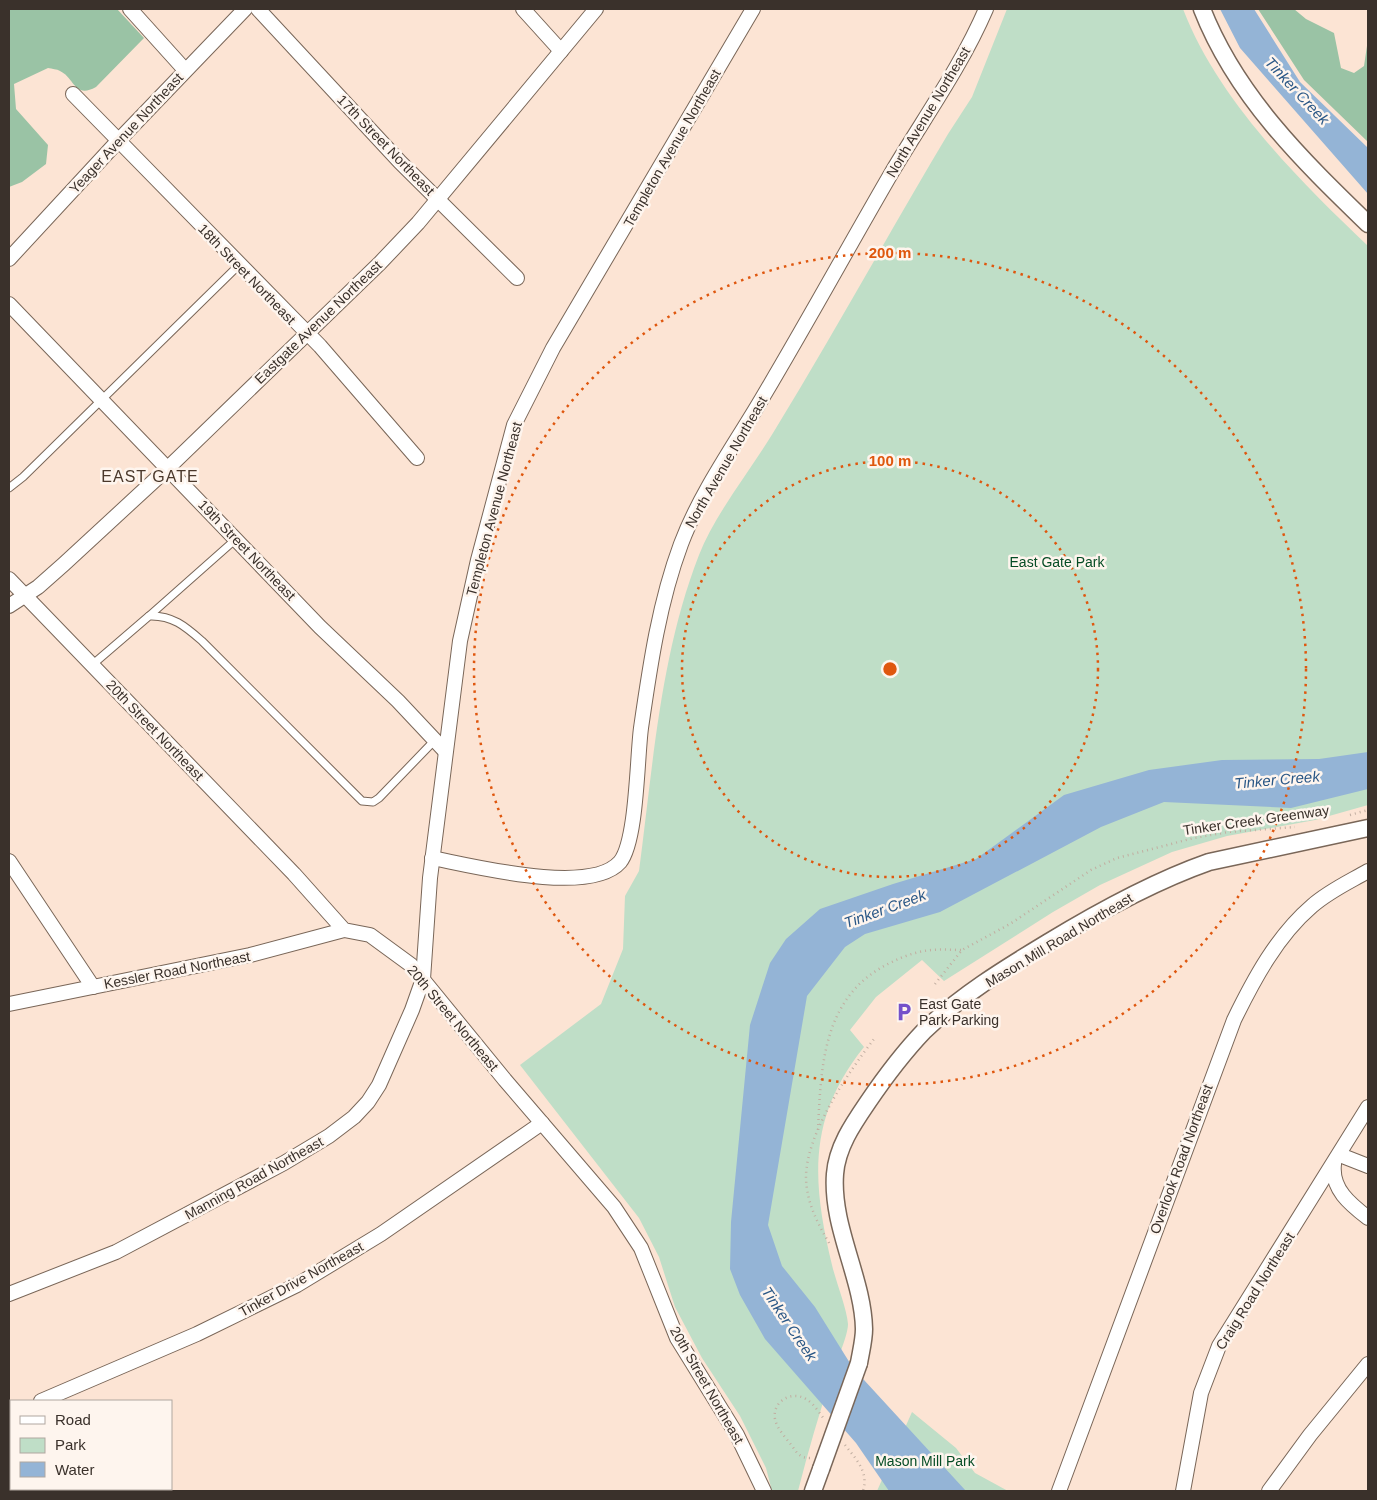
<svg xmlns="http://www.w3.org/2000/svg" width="1377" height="1500" font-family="Helvetica,sans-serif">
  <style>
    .green { fill: #bfdec7 }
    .forest { fill: #9ac3a5 }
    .water { fill: #94b4d6 }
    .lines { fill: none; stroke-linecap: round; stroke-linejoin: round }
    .service-casing { stroke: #796658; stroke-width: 9 }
    .minor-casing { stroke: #796658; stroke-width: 16 }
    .tertiary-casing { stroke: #796658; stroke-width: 19 }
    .path { stroke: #c1aea1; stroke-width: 2.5; stroke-dasharray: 1 4; stroke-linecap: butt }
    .service { stroke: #fff; stroke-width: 7 }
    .minor { stroke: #fff; stroke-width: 14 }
    .tertiary { stroke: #fff; stroke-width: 16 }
    .tertiary-bridge-casing { stroke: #796658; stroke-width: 19; stroke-linecap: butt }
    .tertiary-bridge { stroke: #fff; stroke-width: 16 }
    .ring { fill: none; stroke: #df570e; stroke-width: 2.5; stroke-dasharray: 2.5 5 }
    .labels { text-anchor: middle; stroke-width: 5; stroke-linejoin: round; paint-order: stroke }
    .street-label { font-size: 14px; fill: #3a312b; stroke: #fef5ee }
    .park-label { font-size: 14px; fill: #054c25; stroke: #fef5ee }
    .poi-label { font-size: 14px; fill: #3a312b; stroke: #fef5ee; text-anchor: start }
    .water-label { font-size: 15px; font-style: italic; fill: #2a5786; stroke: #fef5ee }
    .quarter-label { font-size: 16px; letter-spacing: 1px; fill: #4a382b; stroke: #fef5ee }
    .centre { fill: #df570e; stroke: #fef5ee; stroke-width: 2.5 }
    .ring-label { font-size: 15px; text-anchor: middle; font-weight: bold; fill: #df570e; stroke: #fef5ee; stroke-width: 5; stroke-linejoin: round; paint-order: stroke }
  </style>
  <rect width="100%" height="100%" fill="#fce4d4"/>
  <g class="green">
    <path d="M1007,9h176c35,91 115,170 185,237v559l-53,15 -88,16 -55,16 -72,33 -47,27 -109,69 -22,-21 -46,37 -26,33 14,17c-57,71 -52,135 -32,218 4,17 15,44 16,59 0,12 -12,38 -16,51 -13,38 -24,77 -34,116h-26l-6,-23 -26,-52 -38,-58 -27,-51 -16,-50 -20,-39 -119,-153 81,-61 22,-55 2,-53 14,-25c14,-105 21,-216 60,-316 16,-41 51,-84 74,-122 60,-98 116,-200 175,-299l24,-37z"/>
    <polygon points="912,1412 956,1448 975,1473 1008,1491 877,1491"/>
  </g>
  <g class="forest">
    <path d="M9,9h108l27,29 -48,49c-22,12 -21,-9 -36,-16 -3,-2 -8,-2 -12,-3l-34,16 2,25 32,36 -2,19 -24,18 -13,5z"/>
    <polygon points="1258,9 1294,9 1306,19 1334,33 1341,68 1354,73 1364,66 1368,39 1368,142 1304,80"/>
  </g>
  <g class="water">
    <polygon points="1220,9 1254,9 1300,82 1368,148 1368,194 1240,48"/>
    <polygon points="1368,752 1368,789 1291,808 1164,802 1101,827 940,912 865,934 845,947 807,996 768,1225 782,1266 815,1307 853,1368 966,1491 889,1491 856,1443 765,1339 740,1295 730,1269 731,1222 750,1025 770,963 786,939 820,909 893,884 976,859 1064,795 1149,770 1222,760 1319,759"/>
  </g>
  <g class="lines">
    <g class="service-casing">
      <g id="service">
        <polyline points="9,488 23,477 239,265"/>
        <polyline points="149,616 236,539"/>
        <path d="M92,665l57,-49c23,-1 36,10 53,25l160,160 11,1 6,-4 56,-58"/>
      </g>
    </g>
    <g class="minor-casing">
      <g id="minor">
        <polyline points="130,9 185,70"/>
        <polyline points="258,9 400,162 517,278"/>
        <polyline points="523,9 561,51"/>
        <polyline points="73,94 320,346 417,458"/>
        <polyline points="9,259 119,140 245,9"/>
        <polyline points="9,304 320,627 398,701 445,751"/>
        <polyline points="9,579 294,874 344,930 370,935 411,965 505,1080 614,1207 641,1248 677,1338 737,1435 764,1491"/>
        <polyline points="9,606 38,587 64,564 168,468 380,263 418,223 596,9"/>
        <path d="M432,858c41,8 158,38 188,4 17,-21 17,-104 21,-134 9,-62 18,-125 40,-184 20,-53 55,-101 83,-149 44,-74 85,-149 128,-223 32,-54 69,-105 94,-163"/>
        <polyline points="9,861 93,987"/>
        <polyline points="9,1004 250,955 344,930"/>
        <polyline points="1340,1155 1368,1166"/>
        <path d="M1334,1164c-3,25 16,40 34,54"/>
        <polyline points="9,1294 116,1252 284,1163 329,1136 354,1117 368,1102 379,1085 412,1010 423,979 430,878 460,641 478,560 514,425 553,348 753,9"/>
        <polyline points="41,1401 197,1334 297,1285 381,1234 542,1123"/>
        <polyline points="9,1416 11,1415"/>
        <path d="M1059,1491l175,-471c20,-41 43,-84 78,-114 17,-15 37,-24 56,-35"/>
        <polyline points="1183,1491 1201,1393 1219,1346 1368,1107"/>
        <polyline points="1269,1491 1310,1435 1368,1364"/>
      </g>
    </g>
    <g class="tertiary-casing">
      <g id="tertiary">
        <path d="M1202,9c34,87 100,151 166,215"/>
        <path d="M859,1363c2,-12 5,-23 5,-34 -1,-51 -33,-102 -29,-155 2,-27 18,-50 33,-72 17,-25 35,-49 56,-71 36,-35 80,-62 123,-88 51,-31 105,-61 162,-81l159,-34"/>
        <polyline points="813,1491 821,1469"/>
      </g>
    </g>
    <g class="path">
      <polyline points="1350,815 1368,810"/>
      <polyline points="935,984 962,950 1010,924 1091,870 1117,858 1194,838 1228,832 1295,827"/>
      <path d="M818,1130c3,-66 5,-136 74,-168 12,-6 26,-11 40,-12 10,-1 20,0 30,0"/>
      <path d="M829,1243c-12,-21 -22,-40 -23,-64 -1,-44 42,-106 68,-140"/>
      <path d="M845,1445c11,14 24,27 18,46"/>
      <path d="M810,1458c-10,0 -13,-5 -18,-12 -6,-8 -15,-17 -17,-27 -3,-17 16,-29 31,-20 7,4 13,13 18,20"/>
    </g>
    <use href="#service" class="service"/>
    <use href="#minor" class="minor"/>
    <use href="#tertiary" class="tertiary"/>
    <g class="tertiary-bridge-casing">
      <polyline id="tertiary-bridge" points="821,1469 859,1363"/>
    </g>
    <use href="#tertiary-bridge" class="tertiary-bridge"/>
  </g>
  <g class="ring">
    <circle cx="890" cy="669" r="208"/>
    <circle cx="890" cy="669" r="416"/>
  </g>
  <defs>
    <g id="parking-bare" transform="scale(1.5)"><path d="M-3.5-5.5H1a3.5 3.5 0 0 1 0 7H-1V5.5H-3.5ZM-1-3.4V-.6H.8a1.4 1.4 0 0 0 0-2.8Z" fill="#7451ca" stroke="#fef5ee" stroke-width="2.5" paint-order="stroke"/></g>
  </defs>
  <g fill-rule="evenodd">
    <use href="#parking-bare" x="904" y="1012"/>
  </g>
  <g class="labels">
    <g class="street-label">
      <text transform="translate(928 112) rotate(-59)" y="5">North Avenue Northeast</text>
      <text transform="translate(126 133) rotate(-47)" y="5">Yeager Avenue Northeast</text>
      <text transform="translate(386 145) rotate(46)" y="5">17th Street Northeast</text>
      <text transform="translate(672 148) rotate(-60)" y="5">Templeton Avenue Northeast</text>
      <text transform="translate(247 274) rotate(46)" y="5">18th Street Northeast</text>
      <text transform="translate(318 322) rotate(-44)" y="5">Eastgate Avenue Northeast</text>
      <text transform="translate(726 462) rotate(-60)" y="5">North Avenue Northeast</text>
      <text transform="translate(494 509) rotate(-75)" y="5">Templeton Avenue Northeast</text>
      <text transform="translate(247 550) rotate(46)" y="5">19th Street Northeast</text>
      <text transform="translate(155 730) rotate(46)" y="5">20th Street Northeast</text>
      <text transform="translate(1256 820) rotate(-8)" y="5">Tinker Creek Greenway</text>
      <text transform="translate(1059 940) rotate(-31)" y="5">Mason Mill Road Northeast</text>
      <text transform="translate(177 970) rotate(-11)" y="5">Kessler Road Northeast</text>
      <text transform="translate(453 1018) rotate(50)" y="5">20th Street Northeast</text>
      <text transform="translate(1181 1159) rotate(-70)" y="5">Overlook Road Northeast</text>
      <text transform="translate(254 1178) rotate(-29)" y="5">Manning Road Northeast</text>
      <text transform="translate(301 1279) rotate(-29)" y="5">Tinker Drive Northeast</text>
      <text transform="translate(1255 1291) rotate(-58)" y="5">Craig Road Northeast</text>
      <text transform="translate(707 1385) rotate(60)" y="5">20th Street Northeast</text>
    </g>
    <g class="park-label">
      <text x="1057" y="567">East Gate Park</text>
      <text x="925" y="1466">Mason Mill Park</text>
    </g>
    <g class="poi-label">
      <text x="919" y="1009">East Gate<tspan x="919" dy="16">Park Parking</tspan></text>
    </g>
    <g class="water-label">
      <text transform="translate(1297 91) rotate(47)" y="5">Tinker Creek</text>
      <text transform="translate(1277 780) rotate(-5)" y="5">Tinker Creek</text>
      <text transform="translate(885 909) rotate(-20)" y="5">Tinker Creek</text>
      <text transform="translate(789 1324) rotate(56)" y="5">Tinker Creek</text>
    </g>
    <g class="quarter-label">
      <text x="150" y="482">EAST GATE</text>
    </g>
  </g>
  <circle cx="890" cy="669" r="8" class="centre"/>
  <g class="ring-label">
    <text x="890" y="258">200 m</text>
    <text x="890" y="466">100 m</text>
  </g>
  <rect width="1377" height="1500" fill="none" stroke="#3a312b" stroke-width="20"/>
  <rect x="10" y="1400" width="162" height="90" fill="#fef5ee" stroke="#b0a7a0"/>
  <rect x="20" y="1416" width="25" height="8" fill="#ffffff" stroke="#b0a7a0"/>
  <text x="55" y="1425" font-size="15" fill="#3a312b">Road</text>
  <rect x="20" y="1438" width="25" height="15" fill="#bfdec7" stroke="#b0a7a0"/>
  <text x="55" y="1450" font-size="15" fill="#3a312b">Park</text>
  <rect x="20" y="1462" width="25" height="15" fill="#94b4d6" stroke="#b0a7a0"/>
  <text x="55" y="1475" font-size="15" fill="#3a312b">Water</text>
</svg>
